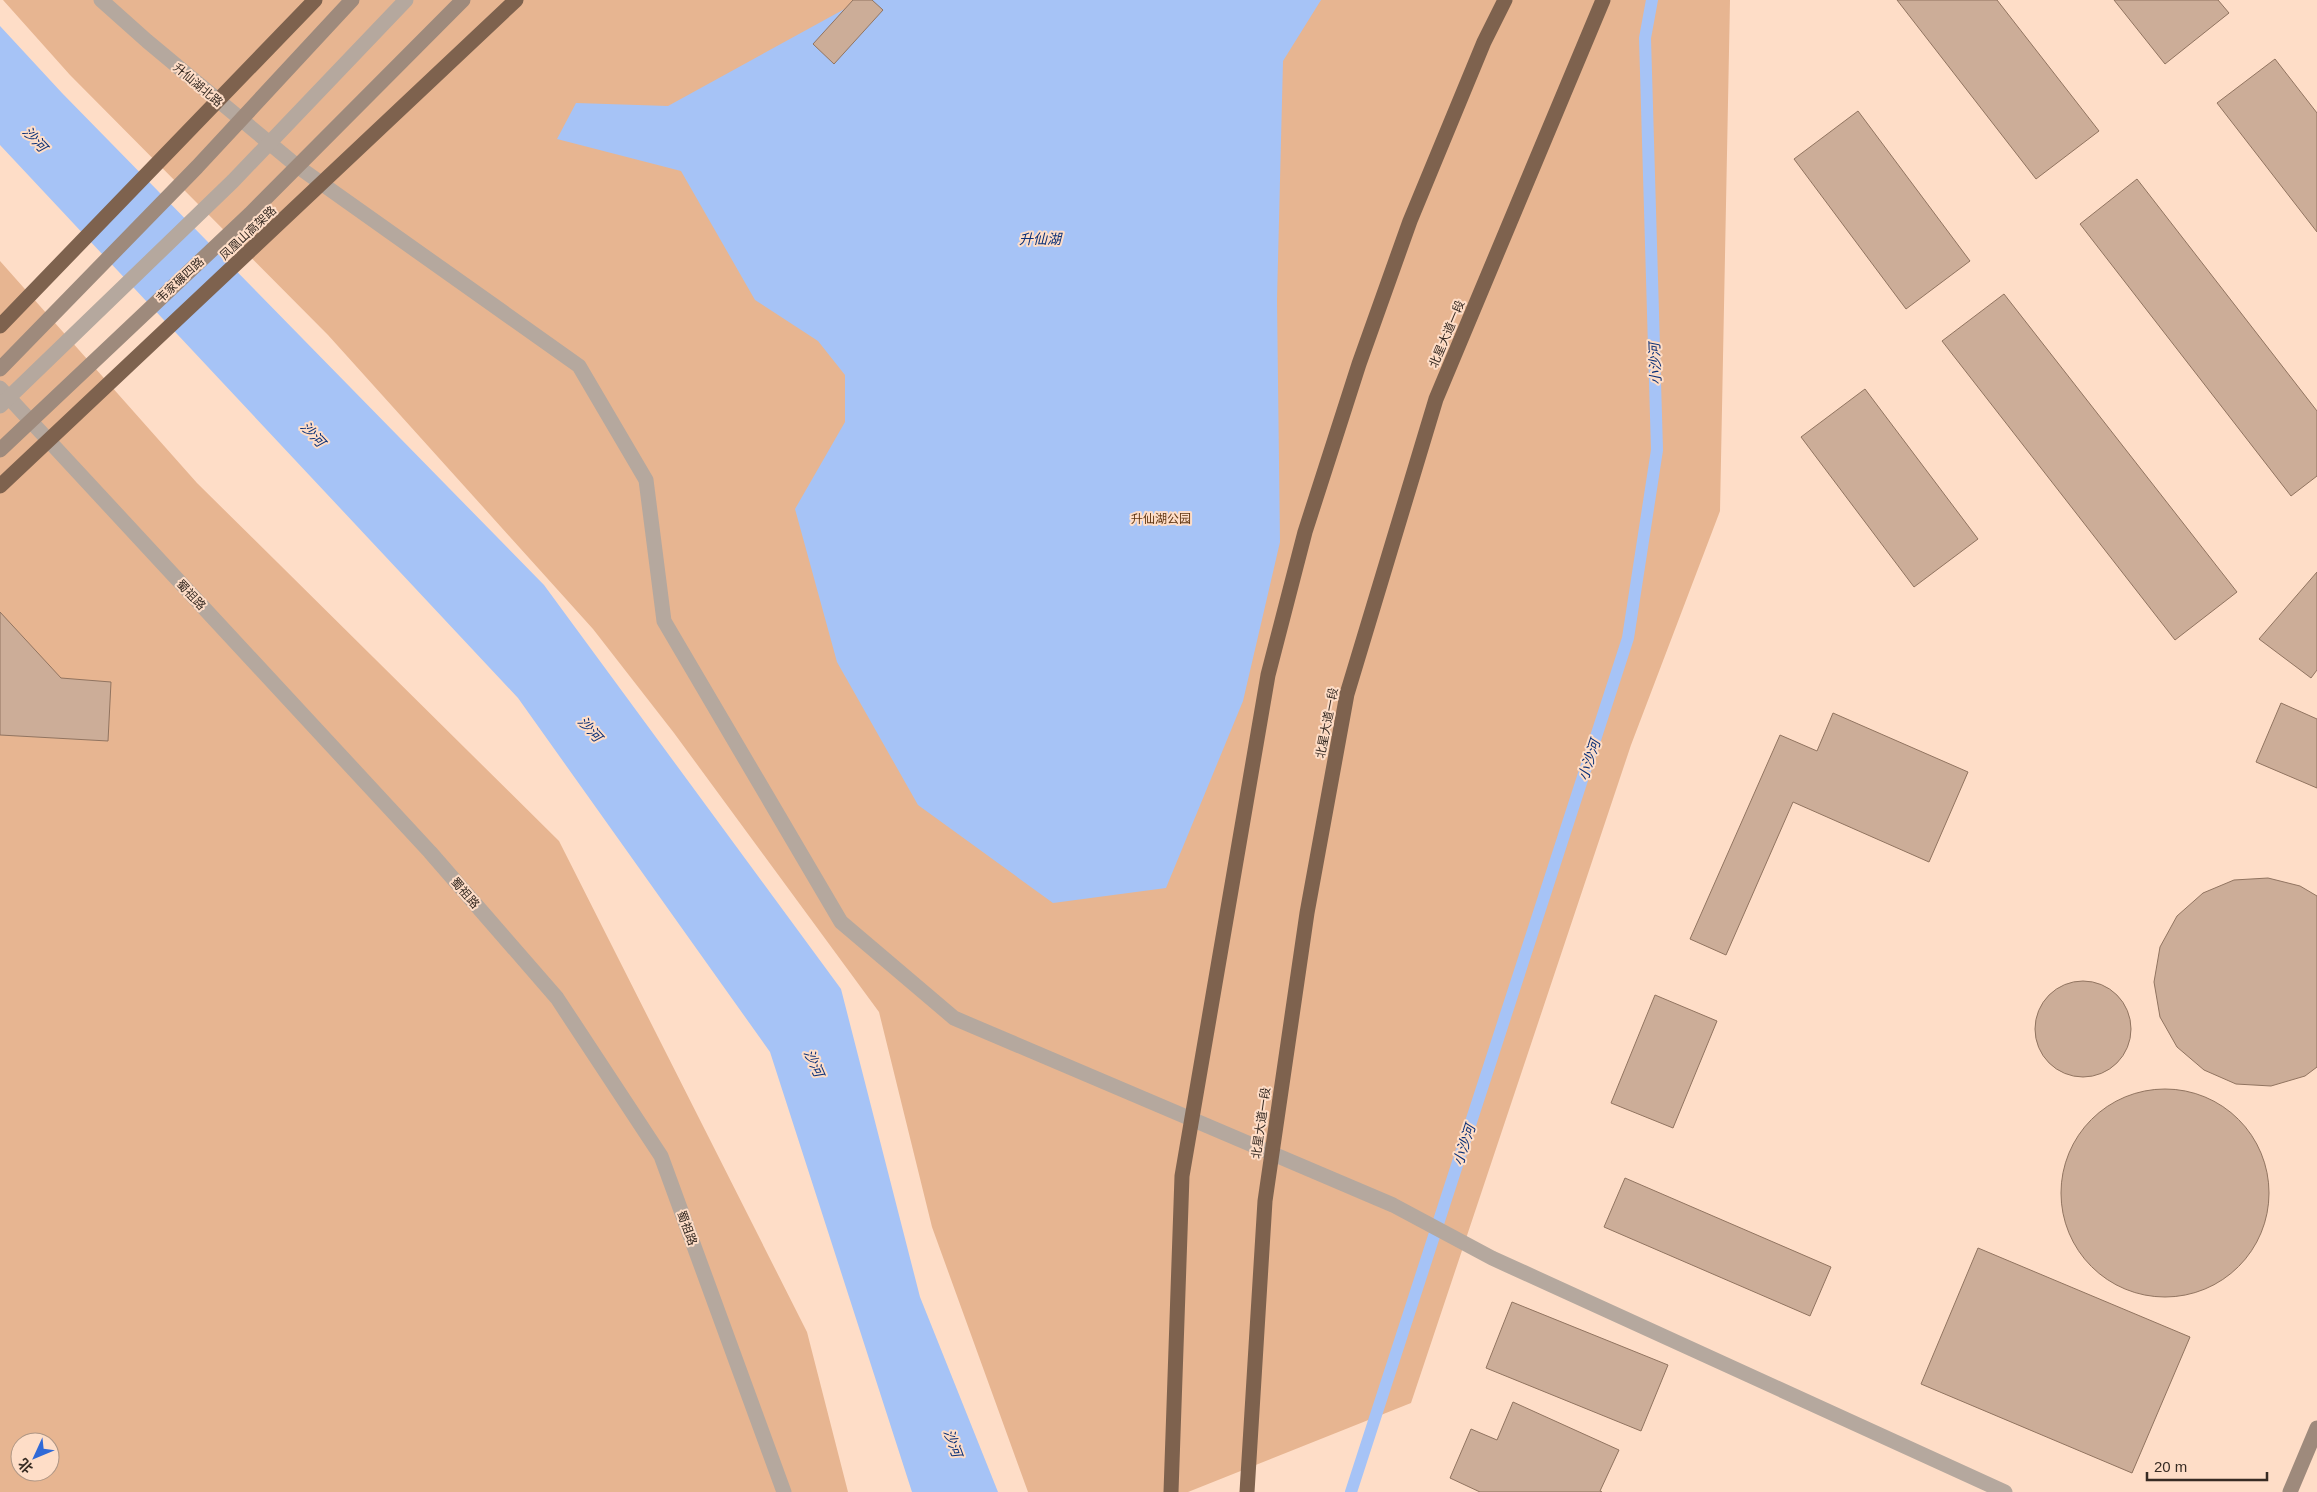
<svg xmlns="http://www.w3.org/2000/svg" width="2317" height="1492" font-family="Helvetica,'Noto Sans SC',sans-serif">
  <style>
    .green { fill: #e7b591; fill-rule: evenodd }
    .water { fill: #a6c3f6 }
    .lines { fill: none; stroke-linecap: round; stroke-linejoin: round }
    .stream { stroke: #a6c3f6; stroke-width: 12 }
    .building { fill: #ccad98; stroke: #917460 }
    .lane { stroke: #b5a89e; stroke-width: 15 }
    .street { stroke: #b5a89e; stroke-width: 15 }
    .secondary { stroke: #9e8a7c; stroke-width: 15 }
    .lane-bridge { stroke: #b5a89e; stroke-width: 15 }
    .highway-bridge { stroke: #7e624e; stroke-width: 15 }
    .labels { text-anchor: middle; stroke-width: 4; stroke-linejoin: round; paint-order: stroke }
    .street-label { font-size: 12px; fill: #372b23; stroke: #feddc7 }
    .park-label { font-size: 12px; fill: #603612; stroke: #feddc7 }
    .water-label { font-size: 14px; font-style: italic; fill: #0b3077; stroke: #feddc7 }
  </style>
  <rect width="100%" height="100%" fill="#feddc7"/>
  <g class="green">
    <polygon points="3,0 1730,0 1720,511 1631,745 1411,1403 1188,1492 1028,1492 932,1227 879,1012 674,733 593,629 328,335 70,75"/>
    <path d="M0,261l197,222 362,358 248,491 41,160h-848zM20,1442h30v30h-30z"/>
  </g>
  <g class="water">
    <polygon points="861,0 1321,0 1283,61 1277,300 1280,542 1243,701 1166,888 1053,903 918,805 837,662 795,509 845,422 845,375 818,341 755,300 681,171 557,139 576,103 668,106"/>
    <polygon points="0,26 62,93 544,585 841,989 920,1297 998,1492 912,1492 770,1052 518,698 0,145"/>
  </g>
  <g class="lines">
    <polyline class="stream" points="1351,1492 1628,638 1657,450 1645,38 1652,0"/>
  </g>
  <g class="building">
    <polygon points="853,0 872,0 883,10 834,64 813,44"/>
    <polygon points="1897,0 1997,0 2099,131 2036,179"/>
    <polygon points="2114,0 2218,0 2229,13 2165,64"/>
    <polygon points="2275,59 2317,113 2317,232 2217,103"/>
    <polygon points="1858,111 1970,261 1906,309 1794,159"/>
    <polygon points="2137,179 2317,411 2317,476 2291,496 2080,224"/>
    <polygon points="2004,294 2237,592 2175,640 1942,341"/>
    <polygon points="1865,389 1978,539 1914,587 1801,437"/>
    <polygon points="2317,572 2317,670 2311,678 2259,639"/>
    <polygon points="0,612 61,678 111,682 108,741 0,735"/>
    <polygon points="2281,703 2317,719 2317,788 2256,762"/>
    <polygon points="1833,713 1968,772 1929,862 1793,802 1726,955 1690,939 1780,735 1817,751"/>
    <polygon points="2268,878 2300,886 2317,896 2317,1067 2305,1076 2271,1086 2236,1084 2204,1070 2177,1047 2160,1017 2154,982 2160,947 2177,916 2203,893 2234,880"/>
    <circle cx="2083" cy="1029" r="48"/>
    <polygon points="1655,995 1717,1021 1673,1128 1611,1103"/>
    <circle cx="2165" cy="1193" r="104"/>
    <polygon points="1625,1178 1831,1267 1810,1316 1604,1227"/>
    <polygon points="1978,1248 2190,1337 2132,1473 1921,1384"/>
    <polygon points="1512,1302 1668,1365 1641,1431 1486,1368"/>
    <polygon points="1513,1402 1619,1450 1600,1491 1602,1492 1480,1492 1450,1478 1471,1429 1497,1440"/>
  </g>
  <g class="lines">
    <polyline class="lane" points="297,166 579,366 646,480 664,621 841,922 954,1018 1393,1205 1492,1258 2005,1492"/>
    <g class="street">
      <polyline points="101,0 147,41 297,166"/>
      <polyline points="0,388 430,852 557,998 661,1156 784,1492"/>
    </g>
    <g class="secondary">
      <polyline points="0,369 197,167 352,0"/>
      <polyline points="0,450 250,214 463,0"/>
      <polyline points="2290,1492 2317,1428"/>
    </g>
    <polyline class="lane-bridge" points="0,406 233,181 406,0"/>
    <g class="highway-bridge">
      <polyline points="0,326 315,0"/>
      <polyline points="0,486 516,0"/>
      <polyline points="1171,1492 1182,1176 1268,675 1305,532 1359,364 1410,221 1484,42 1505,0"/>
      <polyline points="1247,1492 1265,1201 1307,913 1347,694 1436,399 1603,0"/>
    </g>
  </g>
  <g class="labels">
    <g class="street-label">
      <text transform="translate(198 85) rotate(40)" y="4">升仙湖北路</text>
      <text transform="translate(248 233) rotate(-43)" y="4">凤凰山高架路</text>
      <text transform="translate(180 280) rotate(-43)" y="4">韦家碾四路</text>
      <text transform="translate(1447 334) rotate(-67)" y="4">北星大道一段</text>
      <text transform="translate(191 595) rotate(47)" y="4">蜀祖路</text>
      <text transform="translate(1327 723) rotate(-79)" y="4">北星大道一段</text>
      <text transform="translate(465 893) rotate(49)" y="4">蜀祖路</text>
      <text transform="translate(1261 1123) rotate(-82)" y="4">北星大道一段</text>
      <text transform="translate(687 1228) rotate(70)" y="4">蜀祖路</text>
    </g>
    <g class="park-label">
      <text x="1161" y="523">升仙湖公园</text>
    </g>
    <g class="water-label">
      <text transform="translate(35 139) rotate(47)" y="5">沙河</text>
      <text x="1040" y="244">升仙湖</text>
      <text transform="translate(1655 364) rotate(-92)" y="5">小沙河</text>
      <text transform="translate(313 434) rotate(47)" y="5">沙河</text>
      <text transform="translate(590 729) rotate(48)" y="5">沙河</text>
      <text transform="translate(1589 760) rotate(-72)" y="5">小沙河</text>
      <text transform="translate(814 1063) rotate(66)" y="5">沙河</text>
      <text transform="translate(1464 1145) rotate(-72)" y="5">小沙河</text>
      <text transform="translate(953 1443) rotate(70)" y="5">沙河</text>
    </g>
  </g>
  <g transform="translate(35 1457) rotate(226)"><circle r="24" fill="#feddc7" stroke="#ae9685"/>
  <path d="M0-4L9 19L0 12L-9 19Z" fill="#3069d7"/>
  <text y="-8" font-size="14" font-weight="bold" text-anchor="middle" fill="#372b23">北</text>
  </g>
  <path d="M2147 1472v8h120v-8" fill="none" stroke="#372b23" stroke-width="2.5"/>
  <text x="2154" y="1472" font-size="15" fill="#372b23" stroke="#feddc7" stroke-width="4" paint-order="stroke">20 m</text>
</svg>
